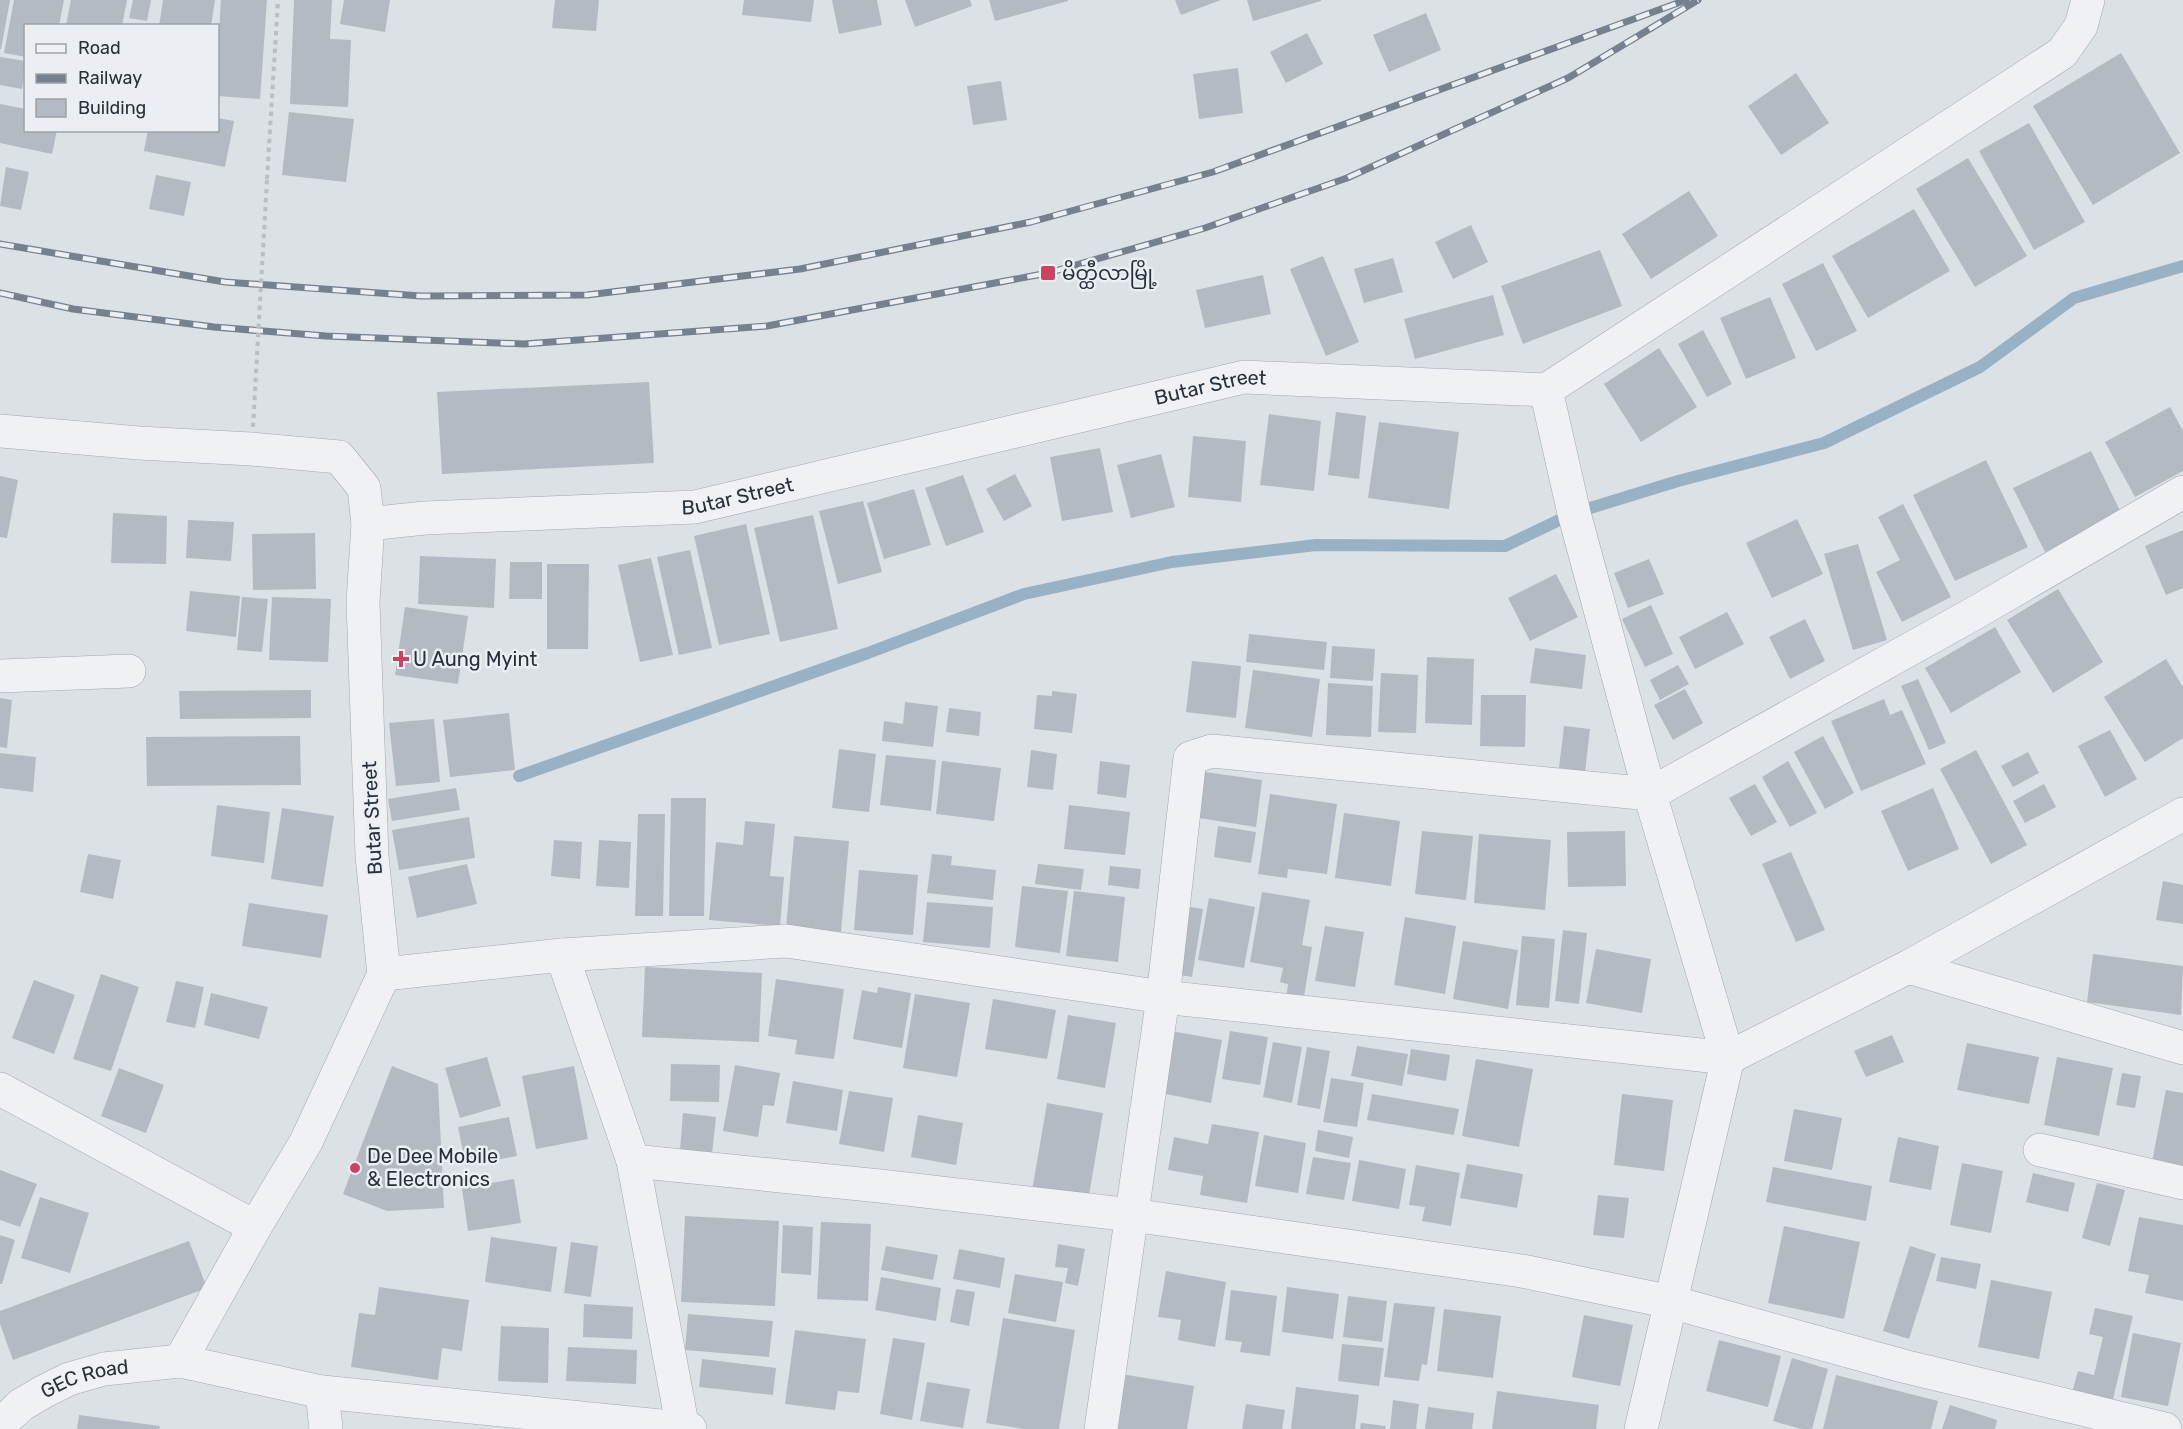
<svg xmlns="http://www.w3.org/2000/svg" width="2183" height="1429" font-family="Rubik,'Noto Sans Myanmar',sans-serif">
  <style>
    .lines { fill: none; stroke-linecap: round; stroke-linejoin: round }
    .stream { stroke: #98b1c4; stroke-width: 12 }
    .building { fill: #b4bac2 }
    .minor-casing { stroke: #a2a8af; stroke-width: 34 }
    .path { stroke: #bbbfc4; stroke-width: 4; stroke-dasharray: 4.5 4.5; stroke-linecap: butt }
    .minor { stroke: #eff1f4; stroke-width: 33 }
    .rail-casing { stroke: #77818e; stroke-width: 7 }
    .rail { stroke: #ebeff3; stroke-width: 4.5; stroke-dasharray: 14; stroke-linecap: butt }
    .path-bridge { stroke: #bbbfc4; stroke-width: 4; stroke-dasharray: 4.5 4.5; stroke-linecap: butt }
    .poi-dot { fill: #c74563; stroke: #ebeff3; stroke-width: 2 }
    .labels { text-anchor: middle; stroke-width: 5; stroke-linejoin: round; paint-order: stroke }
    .poi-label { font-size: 20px; fill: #27303b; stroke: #ebeff3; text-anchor: start }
    .street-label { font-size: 20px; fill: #27303b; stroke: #ebeff3 }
  </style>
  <rect width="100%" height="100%" fill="#dce1e6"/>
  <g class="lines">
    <polyline class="stream" points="519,776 868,653 1024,594 1172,562 1316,545 1505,546 1574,513 1678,481 1824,443 1980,367 2074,298 2183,266"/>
  </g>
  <g class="building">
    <polygon points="0,0 10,0 1,49 0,49"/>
    <polygon points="14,0 64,0 59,26 26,26 26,57 4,53"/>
    <polygon points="71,0 127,0 122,26 66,26"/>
    <polygon points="133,0 151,0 147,21 129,18"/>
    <polygon points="163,0 215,0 211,26 159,26"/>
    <polygon points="221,0 267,0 260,99 218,96 218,49"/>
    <polygon points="294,0 332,0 330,39 351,40 348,107 290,104"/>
    <polygon points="344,0 390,0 385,32 340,24"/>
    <polygon points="555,0 599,0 596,31 552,28"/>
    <polygon points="744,0 814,0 811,22 742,15"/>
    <polygon points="832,0 877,0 882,25 839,34"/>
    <polygon points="905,0 970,0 972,6 915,27"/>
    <polygon points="989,0 1068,0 1068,1 995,21"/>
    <polygon points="1175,0 1221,0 1181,15"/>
    <polygon points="1247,0 1321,0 1321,1 1253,21"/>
    <polygon points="1426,13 1441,50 1389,72 1373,35"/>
    <polygon points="1307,33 1323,64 1286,83 1270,52"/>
    <polygon points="2121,53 2180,153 2093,205 2033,106"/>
    <polygon points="0,57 26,61 22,89 0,85"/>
    <polygon points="1238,68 1243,113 1199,119 1193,74"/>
    <polygon points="1796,73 1829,123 1781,155 1748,106"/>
    <polygon points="1001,81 1007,120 973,125 967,86"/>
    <polygon points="0,104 26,109 26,130 57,130 52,154 0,143"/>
    <polygon points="289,112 354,119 346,182 282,175"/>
    <polygon points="218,118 234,121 225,167 144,151 148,130 218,130"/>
    <polygon points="2029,123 2085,222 2034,250 1979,151"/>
    <polygon points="1968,158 2027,256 1975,287 1916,189"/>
    <polygon points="6,167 29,172 21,210 0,206"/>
    <polygon points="156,175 191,182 184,216 149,209"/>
    <polygon points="1689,191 1718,236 1651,279 1622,234"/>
    <polygon points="1914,209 1950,271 1868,318 1832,256"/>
    <polygon points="1471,225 1488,262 1453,279 1435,242"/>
    <polygon points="1600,250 1622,306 1523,344 1501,286"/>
    <polygon points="1323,256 1359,342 1326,356 1290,269"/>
    <polygon points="1393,258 1403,292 1364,303 1354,269"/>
    <polygon points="1823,263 1857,331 1816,351 1782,284"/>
    <polygon points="1263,275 1271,314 1205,328 1196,290"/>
    <polygon points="1493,295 1504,335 1415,359 1404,319"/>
    <polygon points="1770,297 1796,358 1746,379 1720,318"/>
    <polygon points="1703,330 1732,384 1707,397 1678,344"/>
    <polygon points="1659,348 1697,407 1641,442 1604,384"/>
    <polygon points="649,382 654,463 442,474 437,392"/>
    <polygon points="2170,407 2183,431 2183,471 2135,497 2105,442"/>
    <polygon points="1336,412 1366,416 1359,479 1328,475"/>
    <polygon points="1269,414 1321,421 1314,491 1260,485"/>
    <polygon points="1379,422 1459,432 1449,509 1368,498"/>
    <polygon points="1193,436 1246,441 1241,502 1188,497"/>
    <polygon points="1100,448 1113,512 1062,521 1050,457"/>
    <polygon points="2091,451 2122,515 2045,552 2013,488"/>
    <polygon points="1161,454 1175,507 1131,518 1117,465"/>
    <polygon points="1986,460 2028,547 1955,581 1913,495"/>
    <polygon points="1015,474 1032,506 1004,521 986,489"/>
    <polygon points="963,475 984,532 946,546 925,488"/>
    <polygon points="0,476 18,480 7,538 0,537"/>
    <polygon points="914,489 931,545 884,559 867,503"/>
    <polygon points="863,501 882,572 838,584 819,511"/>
    <polygon points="1903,504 1951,597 1902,622 1876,572 1900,560 1878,517"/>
    <polygon points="113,513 167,516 166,564 111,563"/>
    <polygon points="813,515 838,629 780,642 754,528"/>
    <polygon points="1797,519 1823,574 1772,598 1746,543"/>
    <polygon points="188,520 234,522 231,561 186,558"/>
    <polygon points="746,524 770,634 719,645 694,536"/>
    <polygon points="2183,530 2183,588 2166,595 2145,546"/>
    <polygon points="315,533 316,589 253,590 252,534"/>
    <polygon points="1858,544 1887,640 1853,650 1824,554"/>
    <polygon points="690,550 712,648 679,655 657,557"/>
    <polygon points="420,556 496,559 494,608 418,604"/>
    <polygon points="651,558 673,655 640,662 618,565"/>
    <polygon points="1649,559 1664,594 1628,608 1614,573"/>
    <polygon points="510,562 542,562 542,599 509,599"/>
    <polygon points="547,564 589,564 588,649 547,649"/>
    <polygon points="1556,574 1578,617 1530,641 1508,598"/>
    <polygon points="2058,589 2103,662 2053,693 2007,620"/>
    <polygon points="190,591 240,596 236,637 186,631"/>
    <polygon points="242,597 268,599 262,652 237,650"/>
    <polygon points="272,597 331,599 328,662 269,660"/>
    <polygon points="1651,605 1673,654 1645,667 1622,619"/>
    <polygon points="405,607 468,616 458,684 395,675"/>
    <polygon points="1727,612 1744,644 1695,669 1679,637"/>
    <polygon points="1805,619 1825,661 1790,679 1769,637"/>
    <polygon points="1995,627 2021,672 1951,713 1925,668"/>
    <polygon points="1249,634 1327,642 1324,670 1246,662"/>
    <polygon points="1332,646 1375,649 1373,681 1330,678"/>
    <polygon points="1535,648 1586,655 1582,689 1530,683"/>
    <polygon points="1427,657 1474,659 1472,725 1425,723"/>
    <polygon points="2166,659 2183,687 2183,738 2145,762 2104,697"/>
    <polygon points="1192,661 1241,666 1236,718 1186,712"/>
    <polygon points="1678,665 1689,684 1660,700 1650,680"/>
    <polygon points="1253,670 1320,679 1312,737 1245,728"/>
    <polygon points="1381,673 1418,675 1416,733 1378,732"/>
    <polygon points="1918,679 1946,743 1929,750 1901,686"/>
    <polygon points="1328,683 1373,686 1371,737 1326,735"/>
    <polygon points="1685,689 1703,723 1673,740 1654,705"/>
    <polygon points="311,690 311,718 180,719 179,691"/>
    <polygon points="1052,691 1077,694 1072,733 1034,729 1037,695 1052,696"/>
    <polygon points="1481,695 1526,695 1525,747 1480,746"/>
    <polygon points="0,698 12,700 7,748 0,747"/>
    <polygon points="1884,699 1890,715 1902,710 1926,764 1861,791 1831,721"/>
    <polygon points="905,702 938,706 933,747 882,741 884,721 903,724"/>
    <polygon points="949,708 981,712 979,736 946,732"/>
    <polygon points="509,713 515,770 450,777 443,720"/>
    <polygon points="434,719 440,782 396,786 389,723"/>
    <polygon points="1564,726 1590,729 1585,772 1559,768"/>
    <polygon points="2110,730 2137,779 2105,797 2078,746"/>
    <polygon points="300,736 301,785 147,786 146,737"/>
    <polygon points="1823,736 1854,793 1825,809 1794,752"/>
    <polygon points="839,749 876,754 869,812 832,808"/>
    <polygon points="1031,750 1057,754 1053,790 1027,787"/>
    <polygon points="1976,750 2027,845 1991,864 1940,769"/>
    <polygon points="2028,752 2039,773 2013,787 2001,766"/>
    <polygon points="0,753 36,757 33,792 0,788"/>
    <polygon points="886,755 936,760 931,811 880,805"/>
    <polygon points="942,761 1001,768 994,821 936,814"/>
    <polygon points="1100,761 1130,765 1126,798 1097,794"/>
    <polygon points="1788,761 1817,813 1790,827 1762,777"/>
    <polygon points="1205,772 1262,780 1256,827 1199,818"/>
    <polygon points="1755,784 1777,822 1751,836 1729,798"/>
    <polygon points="2044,784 2056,807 2025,823 2013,801"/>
    <polygon points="456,788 460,810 392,821 388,799"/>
    <polygon points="1933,788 1959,849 1908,871 1881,811"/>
    <polygon points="1270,794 1337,804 1327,874 1288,869 1287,878 1258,874"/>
    <polygon points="671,798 706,798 704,916 669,916"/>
    <polygon points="217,805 270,812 264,863 211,856"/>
    <polygon points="1069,805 1130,812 1125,855 1064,849"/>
    <polygon points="282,808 334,816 323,887 271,879"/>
    <polygon points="1344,813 1400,821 1391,886 1335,878"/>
    <polygon points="638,814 665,814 663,916 635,916"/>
    <polygon points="469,817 475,858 399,870 392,830"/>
    <polygon points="745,821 775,824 770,876 784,877 780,926 709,920 716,842 743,845"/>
    <polygon points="1218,826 1256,832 1251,863 1214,857"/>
    <polygon points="1422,831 1473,836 1466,900 1415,894"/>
    <polygon points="1625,831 1626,886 1568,887 1567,832"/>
    <polygon points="1479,834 1551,840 1545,910 1474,903"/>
    <polygon points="794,836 849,841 841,932 786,928"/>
    <polygon points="554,840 582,842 580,879 551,876"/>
    <polygon points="599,840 631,842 629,888 596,886"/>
    <polygon points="1791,852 1825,930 1796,942 1762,864"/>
    <polygon points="88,854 121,860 113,899 80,892"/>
    <polygon points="932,854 952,856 951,865 996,870 993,900 927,893"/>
    <polygon points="467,864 477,904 417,918 408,877"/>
    <polygon points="1038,864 1084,869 1081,890 1035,884"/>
    <polygon points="1110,866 1141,869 1139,889 1108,885"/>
    <polygon points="859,870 918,875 913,935 854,930"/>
    <polygon points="2163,881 2183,885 2183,924 2156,920"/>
    <polygon points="1022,886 1068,891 1060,953 1015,947"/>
    <polygon points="1074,891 1125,897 1118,962 1066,956"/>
    <polygon points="1262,892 1310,900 1302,945 1312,947 1303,1003 1286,1000 1288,984 1280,982 1283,968 1250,962"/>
    <polygon points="1209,898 1255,907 1244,968 1198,960"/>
    <polygon points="927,902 993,907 990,948 923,942"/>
    <polygon points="249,903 328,915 321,958 242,946"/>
    <polygon points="1184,906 1203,909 1192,977 1174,974"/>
    <polygon points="1405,917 1456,926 1445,994 1394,985"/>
    <polygon points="1325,926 1364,932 1355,987 1315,981"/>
    <polygon points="1563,930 1587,933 1579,1004 1555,1001"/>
    <polygon points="1522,936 1555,939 1549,1008 1516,1005"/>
    <polygon points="1463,941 1518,950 1508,1009 1453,999"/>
    <polygon points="1596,949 1651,959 1642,1013 1586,1003"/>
    <polygon points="2093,954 2183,966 2181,1015 2087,1002"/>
    <polygon points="645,967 762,973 759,1042 642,1037"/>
    <polygon points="101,974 139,987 111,1071 73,1059"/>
    <polygon points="776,979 844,989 834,1059 795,1054 797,1040 768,1036"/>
    <polygon points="34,980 75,995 54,1054 12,1038"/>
    <polygon points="176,981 204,987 195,1028 166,1022"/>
    <polygon points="878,987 911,993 902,1048 853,1039 862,990 877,993"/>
    <polygon points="211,993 268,1007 259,1039 204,1025"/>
    <polygon points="915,994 970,1003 957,1077 903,1068"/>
    <polygon points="993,999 1056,1010 1047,1059 985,1049"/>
    <polygon points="1068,1015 1116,1023 1105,1088 1057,1079"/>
    <polygon points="1171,1031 1222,1040 1211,1103 1161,1093"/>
    <polygon points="1230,1031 1268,1037 1260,1085 1222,1079"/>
    <polygon points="1892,1035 1904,1062 1866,1077 1854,1051"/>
    <polygon points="1273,1042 1302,1047 1292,1103 1263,1097"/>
    <polygon points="1967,1043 2039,1057 2029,1104 1957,1090"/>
    <polygon points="1357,1046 1408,1054 1402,1086 1351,1076"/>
    <polygon points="1307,1047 1330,1051 1320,1109 1297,1105"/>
    <polygon points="1411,1049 1450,1055 1446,1081 1407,1074"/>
    <polygon points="487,1057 501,1106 460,1118 445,1068"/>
    <polygon points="2057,1057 2113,1068 2099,1136 2044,1125"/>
    <polygon points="1476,1059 1533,1069 1519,1147 1462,1136"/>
    <polygon points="671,1064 720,1065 719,1102 670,1101"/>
    <polygon points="735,1065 780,1073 774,1106 763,1105 758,1137 723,1131"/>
    <polygon points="392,1066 438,1084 444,1208 387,1211 343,1194"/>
    <polygon points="574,1066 588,1139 536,1149 522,1076"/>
    <polygon points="119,1068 164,1085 146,1133 101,1116"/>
    <polygon points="2122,1073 2141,1076 2135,1108 2116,1105"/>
    <polygon points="1331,1078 1364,1083 1357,1127 1323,1122"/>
    <polygon points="793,1081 843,1090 837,1131 786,1123"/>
    <polygon points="2166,1090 2183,1093 2183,1168 2152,1162"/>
    <polygon points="849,1091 893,1098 884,1152 839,1144"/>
    <polygon points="1372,1094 1459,1109 1454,1135 1367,1120"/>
    <polygon points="1622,1094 1673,1100 1664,1171 1614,1165"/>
    <polygon points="1047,1103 1103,1113 1088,1201 1032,1191"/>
    <polygon points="1794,1109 1842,1118 1832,1170 1784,1161"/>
    <polygon points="683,1113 716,1117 712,1154 680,1150"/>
    <polygon points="918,1115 963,1123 956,1165 911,1157"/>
    <polygon points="509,1117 517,1156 466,1166 458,1127"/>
    <polygon points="1212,1124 1259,1132 1247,1203 1200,1195 1203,1176 1168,1170 1174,1137 1208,1144"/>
    <polygon points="1318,1130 1353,1137 1349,1158 1315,1151"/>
    <polygon points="1264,1135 1306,1143 1298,1193 1255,1186"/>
    <polygon points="1898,1137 1939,1146 1931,1190 1889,1182"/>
    <polygon points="1313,1157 1351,1163 1344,1200 1306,1194"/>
    <polygon points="1359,1160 1406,1169 1399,1209 1352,1201"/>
    <polygon points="1962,1163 2003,1171 1991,1233 1950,1225"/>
    <polygon points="1467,1164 1523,1174 1517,1208 1460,1198"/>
    <polygon points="1416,1165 1460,1173 1451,1226 1422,1221 1425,1207 1409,1205"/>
    <polygon points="1773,1167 1872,1186 1866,1221 1766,1202"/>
    <polygon points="0,1170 37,1184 20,1227 0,1220"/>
    <polygon points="2033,1173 2075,1183 2068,1212 2026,1202"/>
    <polygon points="514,1179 521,1223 468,1231 462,1188"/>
    <polygon points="2097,1183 2125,1190 2110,1246 2082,1238"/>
    <polygon points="1598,1195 1629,1198 1624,1238 1593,1235"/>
    <polygon points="40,1197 89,1213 70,1273 21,1258"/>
    <polygon points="685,1216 779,1221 775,1306 681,1302"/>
    <polygon points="2139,1217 2183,1225 2183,1301 2145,1293 2149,1275 2128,1271"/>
    <polygon points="821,1222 871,1224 868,1301 817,1299"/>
    <polygon points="783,1225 813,1227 811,1275 781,1273"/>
    <polygon points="1784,1226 1860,1242 1844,1319 1768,1303"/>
    <polygon points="0,1235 15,1240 2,1284 0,1284"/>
    <polygon points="491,1237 557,1247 551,1292 485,1282"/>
    <polygon points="189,1241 207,1288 13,1360 0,1324 0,1311"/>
    <polygon points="571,1242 598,1246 591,1297 564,1293"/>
    <polygon points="1058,1244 1085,1249 1078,1286 1065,1283 1068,1268 1055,1267"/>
    <polygon points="886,1246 938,1255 933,1280 881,1270"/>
    <polygon points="1910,1246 1936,1254 1909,1339 1883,1331"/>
    <polygon points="959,1249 1005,1258 1000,1288 953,1279"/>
    <polygon points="1941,1257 1981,1264 1976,1289 1936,1281"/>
    <polygon points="1166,1271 1226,1282 1215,1347 1178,1340 1181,1320 1158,1317"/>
    <polygon points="1015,1274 1063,1282 1056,1322 1008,1313"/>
    <polygon points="881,1277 941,1288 936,1321 875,1310"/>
    <polygon points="1991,1280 2052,1292 2039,1359 1978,1347"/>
    <polygon points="379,1287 469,1300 462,1351 442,1348 438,1380 351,1367 359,1313 375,1315"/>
    <polygon points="1287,1287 1339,1294 1333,1339 1282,1332"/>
    <polygon points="956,1289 975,1292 969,1326 950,1322"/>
    <polygon points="1231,1290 1277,1296 1270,1356 1240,1352 1242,1342 1225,1340"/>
    <polygon points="1348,1296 1387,1301 1382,1342 1343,1337"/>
    <polygon points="1394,1303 1435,1307 1427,1365 1422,1364 1419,1381 1384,1377"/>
    <polygon points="584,1304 633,1307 632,1339 583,1337"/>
    <polygon points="2095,1308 2133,1316 2112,1403 2072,1393 2078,1371 2094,1375 2103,1337 2089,1334"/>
    <polygon points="1444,1309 1501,1316 1493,1378 1437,1371"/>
    <polygon points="688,1314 773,1321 769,1357 685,1350"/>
    <polygon points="1584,1315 1633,1325 1620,1386 1572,1377"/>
    <polygon points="1003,1318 1075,1330 1059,1429 1024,1429 986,1423"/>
    <polygon points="501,1326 549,1328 548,1383 498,1381"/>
    <polygon points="795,1330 866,1339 859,1393 838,1391 835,1410 785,1404"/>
    <polygon points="2133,1333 2181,1343 2168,1406 2121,1397"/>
    <polygon points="893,1338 925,1343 912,1420 880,1414"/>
    <polygon points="1719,1340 1781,1356 1768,1407 1706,1391"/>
    <polygon points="1342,1344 1384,1348 1379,1386 1338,1381"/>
    <polygon points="568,1347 637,1350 636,1384 566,1381"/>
    <polygon points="1792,1358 1828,1369 1812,1429 1802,1429 1773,1421"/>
    <polygon points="702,1359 776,1368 773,1395 699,1387"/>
    <polygon points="1115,1373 1194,1386 1187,1429 1106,1429"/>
    <polygon points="1836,1375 1938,1401 1931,1429 1823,1429"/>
    <polygon points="927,1382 970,1389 963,1428 920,1421"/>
    <polygon points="1296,1387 1359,1395 1355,1429 1291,1429"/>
    <polygon points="1497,1391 1599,1405 1596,1429 1492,1429"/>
    <polygon points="1393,1400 1419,1404 1416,1429 1390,1429"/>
    <polygon points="1246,1404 1285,1410 1282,1429 1242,1429"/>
    <polygon points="1950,1405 1997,1420 1995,1429 1942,1429"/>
    <polygon points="1428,1407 1474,1413 1472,1429 1425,1429"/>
    <polygon points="79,1415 160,1426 159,1429 77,1429"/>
    <polygon points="1361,1423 1386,1426 1385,1429 1360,1429"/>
  </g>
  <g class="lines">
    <g class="minor-casing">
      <g id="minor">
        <polyline points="1546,390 1574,513 1650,794 1728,1058 1641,1429"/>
        <polyline points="1546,390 2062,53 2081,26 2088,0"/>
        <polyline points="0,431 139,443 251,449 339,457 364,488 368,524"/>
        <polyline points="0,676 129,671"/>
        <polyline points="562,955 633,1161 683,1429"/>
        <polyline points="1908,967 2183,1048"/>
        <polyline points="384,974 562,955 786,941 1163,997 1728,1058 1908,967 2183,814"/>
        <path id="s1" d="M384,974l-12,-118 -9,-254 5,-78 57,-6 270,-11 549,-130 302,13"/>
        <polyline points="0,1089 255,1227"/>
        <polyline points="2040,1150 2183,1183"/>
        <polyline points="633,1161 880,1186 1132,1215 1522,1271 1671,1302 1903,1366 2165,1429"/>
        <polyline points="180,1361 255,1227 306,1142 384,974"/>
        <polyline points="322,1392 326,1429"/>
        <path id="s2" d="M0,1425l21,-20 22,-13 26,-13 35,-10 76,-8 142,31 368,37"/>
        <polyline points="1101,1429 1163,997 1190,758 1212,751 1650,794 1973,614 2183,492"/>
      </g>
    </g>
    <polyline class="path" points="267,179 278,0"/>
    <use href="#minor" class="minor"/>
    <g class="rail-casing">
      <g id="rail">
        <polyline points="0,244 225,282 421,296 587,295 800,269 1031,222 1213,172 1686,0"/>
        <polyline points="0,293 73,309 214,327 326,336 524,344 767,326 1048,273 1205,228 1347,178 1568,78 1698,0"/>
      </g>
    </g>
    <use href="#rail" class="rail"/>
    <polyline class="path-bridge" points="253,427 267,179"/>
  </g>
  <g class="poi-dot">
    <rect x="1040" y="265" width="16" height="16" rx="3"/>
    <path d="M398 650h6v6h6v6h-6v6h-6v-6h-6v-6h6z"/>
    <circle cx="355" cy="1168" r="6"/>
  </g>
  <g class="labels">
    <g class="poi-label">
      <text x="1062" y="280">မိတ္ထီလာမြို့</text>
      <text x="413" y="666">U Aung Myint</text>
      <text x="367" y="1163">De Dee Mobile<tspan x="367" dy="23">&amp; Electronics</tspan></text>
    </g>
    <g class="street-label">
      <text dy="7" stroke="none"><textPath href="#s1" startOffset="1308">Butar Street</textPath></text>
      <text dy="7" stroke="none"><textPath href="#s1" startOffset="822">Butar Street</textPath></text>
      <text transform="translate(372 818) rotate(-93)" y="7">Butar Street</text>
      <text dy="7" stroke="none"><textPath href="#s2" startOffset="99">GEC Road</textPath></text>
    </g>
  </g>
  <rect x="24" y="24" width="195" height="108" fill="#ebeff3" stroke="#9da3a9" stroke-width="1.5"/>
  <rect x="36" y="44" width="30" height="9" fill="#eff1f4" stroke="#9da3a9" stroke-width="1.5"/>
  <text x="78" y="54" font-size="18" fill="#27303b">Road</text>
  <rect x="36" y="74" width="30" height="9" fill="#77818e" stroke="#9da3a9" stroke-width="1.5"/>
  <text x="78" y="84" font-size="18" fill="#27303b">Railway</text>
  <rect x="36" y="99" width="30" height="18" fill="#b4bac2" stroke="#9da3a9" stroke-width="1.5"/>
  <text x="78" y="114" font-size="18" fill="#27303b">Building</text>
</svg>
